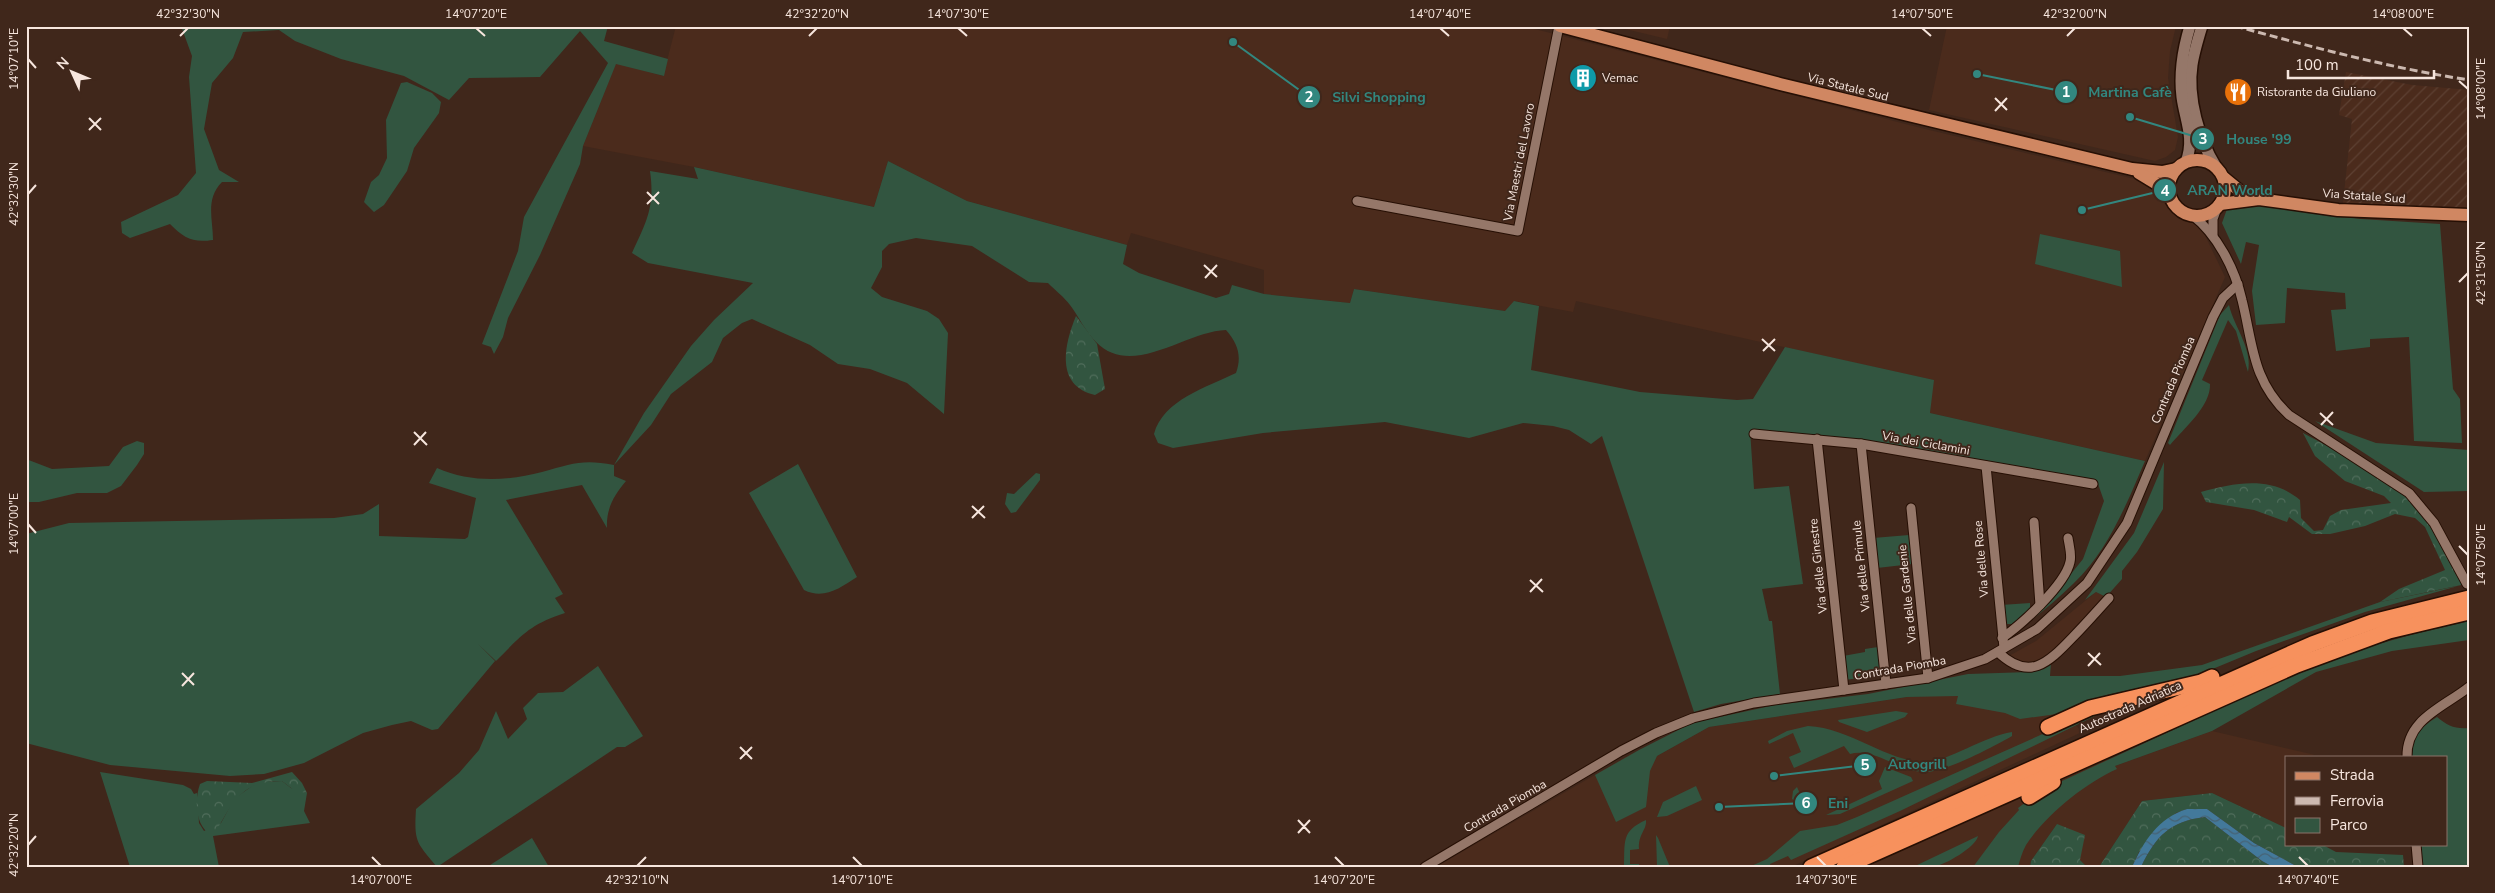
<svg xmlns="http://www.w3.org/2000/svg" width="2495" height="893" font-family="'Nunito Sans',sans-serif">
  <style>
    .built { fill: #4b2b1c }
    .industrial { fill: url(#industrial-furrows) }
    .green { fill: #325540 }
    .forest { fill: url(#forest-crowns) }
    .water { fill: url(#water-waves) }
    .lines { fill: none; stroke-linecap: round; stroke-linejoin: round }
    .minor-casing { stroke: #260f04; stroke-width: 11 }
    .tertiary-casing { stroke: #260f04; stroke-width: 14 }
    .primary-casing { stroke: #260f04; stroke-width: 15 }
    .motorway-casing { stroke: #260f04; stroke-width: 18 }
    .minor { stroke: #957769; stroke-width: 9 }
    .tertiary { stroke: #957769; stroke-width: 11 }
    .primary { stroke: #d08762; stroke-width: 12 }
    .motorway { stroke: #f7915d; stroke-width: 15 }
    .rail { stroke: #ccb9b0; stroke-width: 3; stroke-dasharray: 8 4; stroke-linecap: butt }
    .ticks { fill: none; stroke: #f7e6de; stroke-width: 2 }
    .labels { text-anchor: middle; stroke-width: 4; stroke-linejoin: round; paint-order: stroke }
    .poi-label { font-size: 12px; fill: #f7e6de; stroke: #40271b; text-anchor: start }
    .street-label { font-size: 12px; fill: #f7e6de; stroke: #40271b }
    .leader { fill: none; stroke: #32877f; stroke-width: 2 }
    .callout-dot { fill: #32877f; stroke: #40271b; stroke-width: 2 }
    .mark-label { font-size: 15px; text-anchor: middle; font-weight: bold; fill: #fff }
    .callout-label { font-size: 14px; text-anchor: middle; font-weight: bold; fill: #32877f; stroke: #40271b; stroke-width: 4; stroke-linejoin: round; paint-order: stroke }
    .neatline { fill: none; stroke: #f7e6de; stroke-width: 2 }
    .ticks-label { font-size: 12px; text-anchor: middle; fill: #f7e6de }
  </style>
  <defs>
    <pattern id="industrial-furrows" width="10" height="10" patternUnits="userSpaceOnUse" patternTransform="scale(1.25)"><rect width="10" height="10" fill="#4b2b1c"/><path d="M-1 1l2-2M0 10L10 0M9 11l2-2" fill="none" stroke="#5d4032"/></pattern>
    <pattern id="forest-crowns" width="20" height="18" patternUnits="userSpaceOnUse" patternTransform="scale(1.25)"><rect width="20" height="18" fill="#325540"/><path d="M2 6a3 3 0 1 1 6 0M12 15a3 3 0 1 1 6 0" fill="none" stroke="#506d5b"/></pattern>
    <pattern id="water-waves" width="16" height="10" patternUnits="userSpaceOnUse" patternTransform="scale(1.25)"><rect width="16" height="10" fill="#43799b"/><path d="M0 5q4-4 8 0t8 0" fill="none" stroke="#466273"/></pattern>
  </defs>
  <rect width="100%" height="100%" fill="#40271b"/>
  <g class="built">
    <polygon points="676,26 1523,26 1921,128 2143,181 2166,197 2174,212 2200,225 2225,277 2145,461 1930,413 1933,380 1576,301 1573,312 1515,301 1505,311 1354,289 1350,303 1264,294 1264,270 1131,233 1127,245 967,201 888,161 874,207 694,167 583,146 616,63 663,76"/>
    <polygon points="1613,26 1670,26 1667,39"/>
    <polygon points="1947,26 2176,26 2170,51 2168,78 2178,137 2175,150 2166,157 2155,161 1929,110"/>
    <polygon points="2096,592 2106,597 2058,648 2044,659 2032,663 2017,661 2009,656 2036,641"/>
    <polygon points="1937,695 2050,697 2082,732 1791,867 1436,867 1631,754 1657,756 1709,727 1907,697"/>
    <polygon points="2212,731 2315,755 2286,757 2286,828 2212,793 2142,801 2099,867 2087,867 2080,860 2057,824 2031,861 2030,867 1865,867 2106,758 2115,766"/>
  </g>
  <polygon class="industrial" points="2346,72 2412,85 2469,90 2469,210 2343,203 2352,119 2339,115"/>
  <g class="green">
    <path d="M181,26h427l-4,15 64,18 -4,17 -48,-12 -33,82 -3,18 -40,91 -32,63 -5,19 -9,17 -3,-7 -9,-3 36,-93 6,-34 84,-154 -28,-32 -40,46 -71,1 -20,22 -45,-24 -63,-17 -46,-18 -16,-11 -36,2 -10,26 -21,25 -8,46 15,41 20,12h-17c-17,17 -9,37 -9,58 -21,3 -29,-2 -43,-16l-40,14 -8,-5 -1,-11 57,-27 18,-22 -7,-96 3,-21z"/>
    <polygon points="407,82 432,93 441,102 439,113 414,148 407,171 384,205 374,212 364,202 371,182 379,175 387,158 386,120 401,83"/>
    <path d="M888,161l79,40 160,44 -4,19 16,9 77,25 13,-4 3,-9 32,9 86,9 4,-14 151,22 9,-10 25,5 -8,64 109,22 97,8 16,-1 32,-52 149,33 -4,33 215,48c-18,42 -37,90 -71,122 -18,18 -39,34 -58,50l29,-27 38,-47 21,-58 -7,-20 -234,-41 -113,-10 4,59 35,-3 14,98 -41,5 7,32h3l8,73 -59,10 -27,8 -92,-276 -11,8 -22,-14 -16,-4 -30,-3 -54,15 -84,-16 -122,11 -90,15 -15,-5 -4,-9c9,-34 53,-47 82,-61 6,-17 2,-29 -10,-43 -40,1 -94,49 -130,12 -11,-11 -17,-25 -26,-37 -6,-8 -15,-15 -22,-22l-19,-1 -57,-36 -56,-8 -27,6 -7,7v16l-11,21 11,9 45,14 12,8 9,14 -4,81 -37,-31 -37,-14 -32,-5 -28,-19 -58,-26 -10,4 -19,15 -11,24 -41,32 -20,31 -37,40v11l12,5c-12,14 -20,28 -19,47l-25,-43 -76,15 57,94 -8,4 10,15c-35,11 -44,23 -69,48l-18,-17 17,17 -57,68 -6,1 -21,-9 -19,4 -29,8 -59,30 -40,11 -34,2 -120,-11 -84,-22v-209l43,-11 265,-5 29,-4 16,-10v32l86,3 3,-2 8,-39 -47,-15 8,-15c34,15 70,13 105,4 30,-8 40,-13 72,-7l30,-52 47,-67 23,-26 39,-37 -105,-20 -16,-10c15,-32 23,-47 18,-82l48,8 -4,-12 180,40z"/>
    <polygon points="2238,203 2361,219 2440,224 2453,389 2460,399 2462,443 2414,441 2409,337 2370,339 2370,347 2336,351 2331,310 2346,309 2345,293 2287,288 2285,323 2256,325 2252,291 2259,245 2246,242 2241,264 2222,223 2227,209"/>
    <polygon points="2040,234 2120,251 2122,287 2035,264"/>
    <path d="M2229,305c5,22 24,44 19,67l-12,-41 -8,-11 -26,60 8,4c1,22 -26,44 -40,61l-2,-2 52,-128z"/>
    <polygon points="2315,421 2376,443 2469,450 2469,491 2424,492"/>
    <polygon points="137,441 144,443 144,454 137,465 121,486 107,493 77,493 39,502 26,502 26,459 52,469 109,466 123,447"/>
    <polygon points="2164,462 2163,509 2137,552 2122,571 2122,579 2106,597 2096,592 2085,600 2134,533"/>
    <path d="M798,464l59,113c-17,11 -33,23 -53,13l-55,-97z"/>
    <polygon points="1036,473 1040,474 1040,480 1016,512 1011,513 1005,504 1007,493 1014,494"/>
    <polygon points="1909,535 1912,564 1877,568 1873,538"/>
    <polygon points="2458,586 2365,612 2256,651 2198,675 2107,695 2057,714 2020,719 2005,713 1956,704 1958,696 1907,697 1709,727 1657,756 1650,771 1646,807 1616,822 1595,775 1639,750 1692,723 1775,705 1868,694 1968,674 2029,672 2051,663 2050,676 2120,676 2202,665 2380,602"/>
    <polygon points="2030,603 2030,609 2014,624 2002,624 2001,605"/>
    <path d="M2469,621v19l-77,11 -76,21 -104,59 -97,35 2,3c-32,14 -72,47 -91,76 -4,7 -6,15 -8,22h-45l26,-35 20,-22 -1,-2 20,-15 22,-11 269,-124 85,-24z"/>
    <polygon points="1878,647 1880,675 1845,680 1843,656 1865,652 1865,649"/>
    <path d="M598,666l45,70 -18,11h-8l-180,120c-21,-25 -23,-25 -21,-58l43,-36 20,-23 17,-39 12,28 19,-20 -4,-11 15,-15 25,-1z"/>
    <polygon points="1896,711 1908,713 1905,717 1867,732 1839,722 1838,720"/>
    <polygon points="2092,712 2097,715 1900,811 1802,855 1791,860 1788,856 1770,864 1771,867 1749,867 1767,859 1800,831 1837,825 1857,817"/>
    <path d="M2437,717c11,9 17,12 32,11v139h-46l-2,-23h25v-87h-36c0,-20 11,-30 27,-40z"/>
    <path d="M1808,726c42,2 80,36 117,36 23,0 59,-26 87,-30v4c-19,11 -65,35 -85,36 -27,1 -52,-25 -77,-18l-6,-8 -50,22 -5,-11 12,-5 -8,-19 -24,11 -1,-3 19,-10z"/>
    <polygon points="1885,767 1911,777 1913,781 1840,814 1826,815 1882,789 1879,781"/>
    <polygon points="100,772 183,785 191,789 194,794 197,793 199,823 204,831 221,823 234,799 252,786 261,782 282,781 291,788 307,793 304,811 310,823 213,836 219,867 130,867"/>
    <polygon points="1696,786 1702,800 1667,816 1657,817 1663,802"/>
    <polygon points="1797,787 1805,805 1801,805 1792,799 1793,791"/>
    <path d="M1646,820c1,10 -8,14 -7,29l-9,1v14h9v3h-15c1,-25 -3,-36 22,-47z"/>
    <polygon points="1656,835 1658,838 1670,867 1657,867"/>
    <path d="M1978,836c-2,11 -33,29 -45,31 -6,1 -13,0 -20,0z"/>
    <polygon points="532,838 549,867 487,867"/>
  </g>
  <g class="forest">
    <path d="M1076,316l21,28 8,45 -10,6c-40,-9 -31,-50 -19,-79z"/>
    <path d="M2303,433c33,18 86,44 111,70 23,23 36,54 52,81l-86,18 19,-13 46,-19 -20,-43 -10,-9 -20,-4 -30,12 -35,8h-18l-23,-17 -2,5 -33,-12 -48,-8 -5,-10c33,-9 70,-17 99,8l1,18 13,13 9,-1 7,-14 11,-6 50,-7 -7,-7 -39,-15 -30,-25z"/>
    <path d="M292,772l10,11 5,10 -12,-2 -13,-10c-43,0 -49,23 -69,55 -18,-9 -19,-35 -13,-52l7,-3 45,2z"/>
    <polygon points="2212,793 2286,828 2286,844 2321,844 2336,852 2403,855 2404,867 2298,867 2254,843 2207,809 2187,809 2176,813 2139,852 2132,867 2099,867 2142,801"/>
    <path d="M2205,817l57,44 11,6h-132c15,-31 29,-46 64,-50z"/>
    <polygon points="2057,824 2085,835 2080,860 2087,867 2030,867 2031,861"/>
  </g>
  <path class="water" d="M2187,809h20l47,34 44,24h-25l-11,-6 -57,-44c-35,4 -49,19 -64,50h-9c12,-26 26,-49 55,-58z"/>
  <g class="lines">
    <g class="minor-casing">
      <g id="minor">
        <polyline points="1357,201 1518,231 1559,26"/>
        <path d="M2192,215c25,19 43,54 50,85 11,44 10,81 47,115l120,78 25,30 33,61"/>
        <polyline points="2213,235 2213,219 2217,208"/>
        <polyline points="1754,434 1861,444 2093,484"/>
        <polyline points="1817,439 1844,690"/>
        <polyline points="1861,444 1886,684"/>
        <polyline points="1986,466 2004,648"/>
        <polyline points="1911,508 1928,678"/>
        <polyline points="2034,522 2040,605"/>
        <path d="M2002,638c19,-13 63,-53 68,-76 2,-7 -1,-17 -2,-24"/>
        <path d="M1998,652c31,30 50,11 74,-14 13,-13 25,-27 37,-40"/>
        <path d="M2407,757c-1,-38 37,-50 62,-70"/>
        <polyline points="2416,844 2418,867"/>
        <polyline points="1425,867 1621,751 1656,733 1693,718 1754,703 1928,678 1985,659 2037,629 2087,583 2127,523 2213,317 2223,298 2238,284"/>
      </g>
    </g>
    <g class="tertiary-casing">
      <g id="tertiary">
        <path d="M2202,26c-4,13 -8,26 -10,39 -5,32 7,75 24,102"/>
        <path d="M2186,162c9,-24 -1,-42 -4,-65 -3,-24 1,-48 8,-71"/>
      </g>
    </g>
    <g class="primary-casing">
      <g id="primary">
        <polyline points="1560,26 1780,84 2132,169 2162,172 2176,169"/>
        <circle cx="2197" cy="188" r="28"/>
        <polyline points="2139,173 2162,187 2171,199"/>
        <polyline points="2224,178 2241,192 2256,198"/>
        <polyline points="2220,204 2259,199 2338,210 2469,215"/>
      </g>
    </g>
    <g class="motorway-casing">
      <g id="motorway">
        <polyline points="2048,727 2090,708 2201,682 2212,677"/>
        <polyline points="2029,797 2053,782"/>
        <polyline points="1811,867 2312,644 2372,622 2469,598"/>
        <polyline points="1844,867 2297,665 2389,631 2469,612"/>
      </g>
    </g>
    <use href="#minor" class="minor"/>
    <use href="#tertiary" class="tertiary"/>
    <use href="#primary" class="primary"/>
    <use href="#motorway" class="motorway"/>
    <path class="rail" d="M2235,26c77,21 155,42 234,54"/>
  </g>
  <path class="ticks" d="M476,28l9,8M958,28l9,8M1440,28l9,8M1922,28l9,8M2403,28l9,8M180,36l8,-8M809,36l8,-8M2067,36l8,-8M28,59l8,9M2459,81l9,8M1995,98l12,12M1995,111l12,-13M89,118l12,12M89,130l12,-12M647,192l12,12M28,194l8,-9M647,204l12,-12M1204,265l13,12M1205,278l12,-13M2459,282l9,-9M1762,339l13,12M1763,351l12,-12M2320,413l13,12M2321,425l12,-13M414,432l13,13M414,445l12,-13M972,506l13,12M972,518l12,-12M28,524l8,9M2459,546l9,9M1530,580l13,12M1530,592l12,-13M2088,653l13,12M2088,666l12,-13M182,673l12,12M182,686l12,-13M740,747l12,12M740,759l12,-12M1298,820l12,13M1298,833l12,-13M28,845l8,-9M372,857l9,9M853,857l9,9M1335,857l9,9M1817,857l9,9M2299,857l9,9M637,866l9,-9"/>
  <defs>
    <g id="building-disc" transform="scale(1.4375)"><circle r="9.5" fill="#0f9aa8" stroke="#40271b"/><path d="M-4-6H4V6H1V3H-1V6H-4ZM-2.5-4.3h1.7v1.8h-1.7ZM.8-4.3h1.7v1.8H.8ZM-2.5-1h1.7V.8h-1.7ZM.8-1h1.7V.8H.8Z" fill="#fff"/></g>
    <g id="restaurant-disc" transform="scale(1.4375)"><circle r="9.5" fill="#e8710a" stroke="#40271b"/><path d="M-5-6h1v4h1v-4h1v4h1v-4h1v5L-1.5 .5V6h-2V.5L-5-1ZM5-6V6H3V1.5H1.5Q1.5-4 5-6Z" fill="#fff"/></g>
  </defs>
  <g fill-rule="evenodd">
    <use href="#building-disc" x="1583" y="78"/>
    <use href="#restaurant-disc" x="2238" y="92"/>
  </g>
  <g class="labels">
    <g class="poi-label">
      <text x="1602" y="82">Vemac</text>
      <text x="2257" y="96">Ristorante da Giuliano</text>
    </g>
    <g class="street-label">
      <text transform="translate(1848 87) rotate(14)" y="4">Via Statale Sud</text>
      <text transform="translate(1519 162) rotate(-79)" y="4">Via Maestri del Lavoro</text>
      <text transform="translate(2364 196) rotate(4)" y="4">Via Statale Sud</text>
      <text transform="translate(2173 380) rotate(-67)" y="4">Contrada Piomba</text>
      <text transform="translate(1926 443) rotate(10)" y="4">Via dei Ciclamini</text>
      <text transform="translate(1981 559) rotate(-95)" y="4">Via delle Rose</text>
      <text transform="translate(1818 566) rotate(-96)" y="4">Via delle Ginestre</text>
      <text transform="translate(1861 566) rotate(-96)" y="4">Via delle Primule</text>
      <text transform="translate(1907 594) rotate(-96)" y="4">Via delle Gardenie</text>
      <text transform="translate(1900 668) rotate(-10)" y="4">Contrada Piomba</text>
      <text transform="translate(2130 707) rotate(-24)" y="4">Autostrada Adriatica</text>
      <text transform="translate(1505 806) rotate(-30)" y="4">Contrada Piomba</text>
    </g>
  </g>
  <path class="leader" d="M1977 74L2066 92M1233 42L1309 97M2130 117L2203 139M2082 210L2165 190M1774 776L1865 765M1719 807L1806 803"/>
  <g class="callout-dot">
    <circle cx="1977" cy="74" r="5"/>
    <circle cx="1233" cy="42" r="5"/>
    <circle cx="2130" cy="117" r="5"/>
    <circle cx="2082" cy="210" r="5"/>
    <circle cx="1774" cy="776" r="5"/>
    <circle cx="1719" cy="807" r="5"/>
    <circle cx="2066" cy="92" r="12"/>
    <circle cx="1309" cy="97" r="12"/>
    <circle cx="2203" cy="139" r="12"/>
    <circle cx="2165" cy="190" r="12"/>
    <circle cx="1865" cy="765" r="12"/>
    <circle cx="1806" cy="803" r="12"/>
  </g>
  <g class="mark-label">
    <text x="2066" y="97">1</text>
    <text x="1309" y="102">2</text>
    <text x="2203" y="144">3</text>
    <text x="2165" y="196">4</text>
    <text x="1865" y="770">5</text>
    <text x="1806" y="808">6</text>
  </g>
  <g class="callout-label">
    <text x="2130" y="97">Martina Cafè</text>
    <text x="1379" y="102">Silvi Shopping</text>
    <text x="2259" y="144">House '99</text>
    <text x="2230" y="195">ARAN World</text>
    <text x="1917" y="769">Autogrill</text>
    <text x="1838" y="808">Eni</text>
  </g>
  <rect width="2495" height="893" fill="none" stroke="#40271b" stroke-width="55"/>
  <rect x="2285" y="756" width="162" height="90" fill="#40271b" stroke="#897369"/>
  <rect x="2295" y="772" width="25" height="8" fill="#d08762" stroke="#897369"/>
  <text x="2330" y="780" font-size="15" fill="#f7e6de">Strada</text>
  <rect x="2295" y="797" width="25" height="8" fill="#ccb9b0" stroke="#897369"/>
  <text x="2330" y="806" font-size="15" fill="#f7e6de">Ferrovia</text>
  <rect x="2295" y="818" width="25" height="15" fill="#325540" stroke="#897369"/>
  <text x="2330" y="830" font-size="15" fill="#f7e6de">Parco</text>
  <g transform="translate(72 72) rotate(314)" stroke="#40271b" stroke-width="4" paint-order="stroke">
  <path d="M0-4L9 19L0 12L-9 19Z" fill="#f7e6de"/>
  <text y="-8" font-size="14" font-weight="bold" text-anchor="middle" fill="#f7e6de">N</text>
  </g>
  <path d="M2288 70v8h146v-8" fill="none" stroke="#f7e6de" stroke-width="2.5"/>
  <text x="2295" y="70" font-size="15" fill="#f7e6de" stroke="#40271b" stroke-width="4" paint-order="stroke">100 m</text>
  <rect x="28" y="28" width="2440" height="838" class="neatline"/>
  <g class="ticks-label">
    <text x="188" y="18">42°32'30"N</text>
    <text x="476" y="18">14°07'20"E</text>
    <text x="817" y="18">42°32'20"N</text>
    <text x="958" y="18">14°07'30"E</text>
    <text x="1440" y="18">14°07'40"E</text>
    <text x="1922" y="18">14°07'50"E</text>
    <text x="2075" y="18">42°32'00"N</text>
    <text x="2403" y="18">14°08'00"E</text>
    <text transform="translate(14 59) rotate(-90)" y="4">14°07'10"E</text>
    <text transform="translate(2481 89) rotate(-90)" y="4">14°08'00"E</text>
    <text transform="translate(14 194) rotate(-90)" y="4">42°32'30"N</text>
    <text transform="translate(2481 273) rotate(-90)" y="4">42°31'50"N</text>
    <text transform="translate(14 524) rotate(-90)" y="4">14°07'00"E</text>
    <text transform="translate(2481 555) rotate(-90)" y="4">14°07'50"E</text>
    <text transform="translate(14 845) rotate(-90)" y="4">42°32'20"N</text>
    <text x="381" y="884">14°07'00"E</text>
    <text x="637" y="884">42°32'10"N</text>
    <text x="862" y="884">14°07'10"E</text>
    <text x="1344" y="884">14°07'20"E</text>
    <text x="1826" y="884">14°07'30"E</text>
    <text x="2308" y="884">14°07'40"E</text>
  </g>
</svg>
